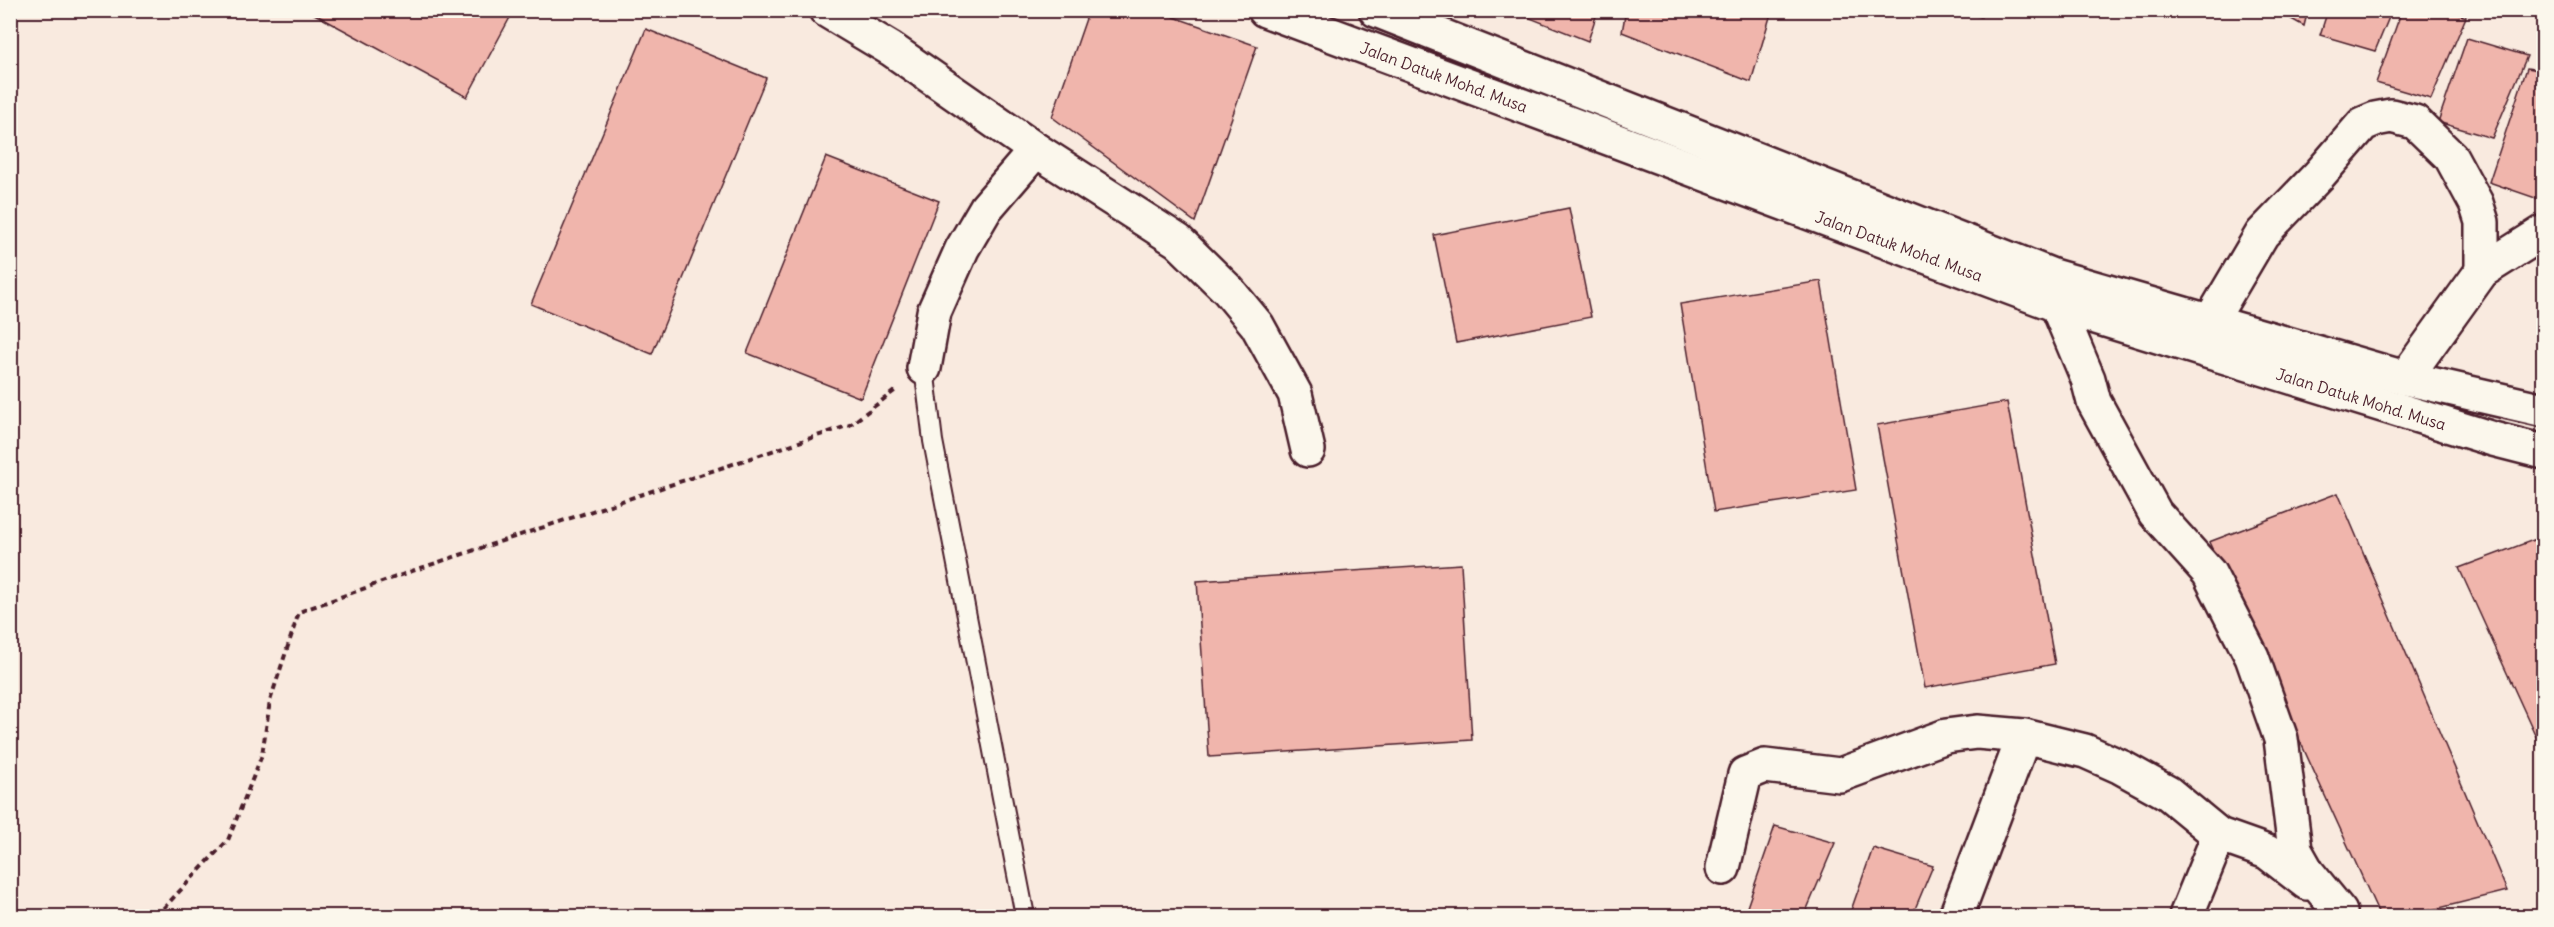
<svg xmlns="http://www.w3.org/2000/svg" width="2554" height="927" font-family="Delius,sans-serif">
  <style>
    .building { fill: #f0b5ac; stroke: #4a1f2b; stroke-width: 1.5 }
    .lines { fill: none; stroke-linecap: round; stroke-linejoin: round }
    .lane-casing { stroke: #4a1f2b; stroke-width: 22 }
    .street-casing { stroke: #4a1f2b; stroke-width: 38 }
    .highway-casing { stroke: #4a1f2b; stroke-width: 38 }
    .path { stroke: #4a1f2b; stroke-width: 4; stroke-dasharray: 6 4.5; stroke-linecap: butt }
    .lane { stroke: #fbf7ec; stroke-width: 18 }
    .street { stroke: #fbf7ec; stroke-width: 33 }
    .highway { stroke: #fbf7ec; stroke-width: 33 }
    .labels { text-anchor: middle; stroke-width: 4.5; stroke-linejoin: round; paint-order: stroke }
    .street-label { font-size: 16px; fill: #4a1f2b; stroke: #fbf7ec }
  </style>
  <rect width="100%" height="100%" fill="#f9eadf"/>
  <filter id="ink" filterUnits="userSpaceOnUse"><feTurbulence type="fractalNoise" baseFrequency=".0167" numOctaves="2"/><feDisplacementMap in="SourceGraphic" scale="12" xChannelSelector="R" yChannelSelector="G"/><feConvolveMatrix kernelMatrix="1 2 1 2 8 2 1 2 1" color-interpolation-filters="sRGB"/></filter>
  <g filter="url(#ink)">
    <g class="building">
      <polygon points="307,10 514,10 467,97"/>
      <polygon points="1089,10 1154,10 1257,46 1195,222 1052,117"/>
      <polygon points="1510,10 1598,10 1588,41"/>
      <polygon points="1626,10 1772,10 1751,82 1622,32"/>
      <polygon points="1960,10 1984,10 1981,17"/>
      <polygon points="2275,10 2308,10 2304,26"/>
      <polygon points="2328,10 2392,10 2375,51 2320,35"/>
      <polygon points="2402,10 2445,10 2466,17 2431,99 2376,83"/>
      <polygon points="646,29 766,78 652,354 531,304"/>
      <polygon points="2467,38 2527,56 2492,138 2438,122"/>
      <polygon points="2527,68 2544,71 2544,201 2489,182"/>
      <polygon points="826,157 939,201 861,398 747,353"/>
      <polygon points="1569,208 1591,317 1456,343 1434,235"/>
      <polygon points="1821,281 1856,490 1714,512 1680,304"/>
      <polygon points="2007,402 2055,664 1925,688 1877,425"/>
      <polygon points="2338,493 2507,891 2408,916 2380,916 2209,542"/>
      <polygon points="2544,536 2544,754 2459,568"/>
      <polygon points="1461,564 1472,740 1209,757 1197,581"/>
      <polygon points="1775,826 1835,843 1804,916 1769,916 1746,910"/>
      <polygon points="1873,848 1933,866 1912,916 1849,916"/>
    </g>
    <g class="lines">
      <g class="lane-casing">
        <polyline id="lane" points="924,368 933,441 1025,916"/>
      </g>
      <g class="street-casing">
        <g id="street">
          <polyline points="826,10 891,49 1036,150 1178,241 1228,290 1257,325 1295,394 1308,450"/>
          <polyline points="2057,305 2088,379 2094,402 2155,513 2209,573 2252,657 2281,739 2295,850 2308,873 2340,912"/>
          <polyline points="2210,322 2262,234 2319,175 2363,124 2375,119 2391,116 2415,122 2451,157 2476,203 2482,222 2482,271"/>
          <polyline points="924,368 934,312 962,249 986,208 1036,150"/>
          <polyline points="2405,378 2482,271 2544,232"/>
          <polyline points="1723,868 1745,774 1765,766 1840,775 1946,736 1977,732 2024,736"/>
          <polyline points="1956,916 2024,736 2085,751 2121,767 2168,793 2219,835 2267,852 2307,883"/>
          <polyline points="2186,916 2219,835"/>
        </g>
      </g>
      <g class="highway-casing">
        <g id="highway">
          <polyline points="1265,10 2057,305 2493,439 2544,452"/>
          <polyline points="1376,10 2053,276 2405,378 2544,410"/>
        </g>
      </g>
      <polyline class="path" points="156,916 228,840 262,755 270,701 299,612 415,570 850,425 897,389"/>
      <use href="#lane" class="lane"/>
      <use href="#street" class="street"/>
      <use href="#highway" class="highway"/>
    </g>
  </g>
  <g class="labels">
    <g class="street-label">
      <text transform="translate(1444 77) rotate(20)" y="6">Jalan Datuk Mohd. Musa</text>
      <text transform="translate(1899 246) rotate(20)" y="6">Jalan Datuk Mohd. Musa</text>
      <text transform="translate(2361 399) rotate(17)" y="6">Jalan Datuk Mohd. Musa</text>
    </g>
  </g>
  <rect width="2554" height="927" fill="none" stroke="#fbf7ec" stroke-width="36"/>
  <rect x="18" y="18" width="2518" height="891" fill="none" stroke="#4a1f2b" stroke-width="2" filter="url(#ink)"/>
</svg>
